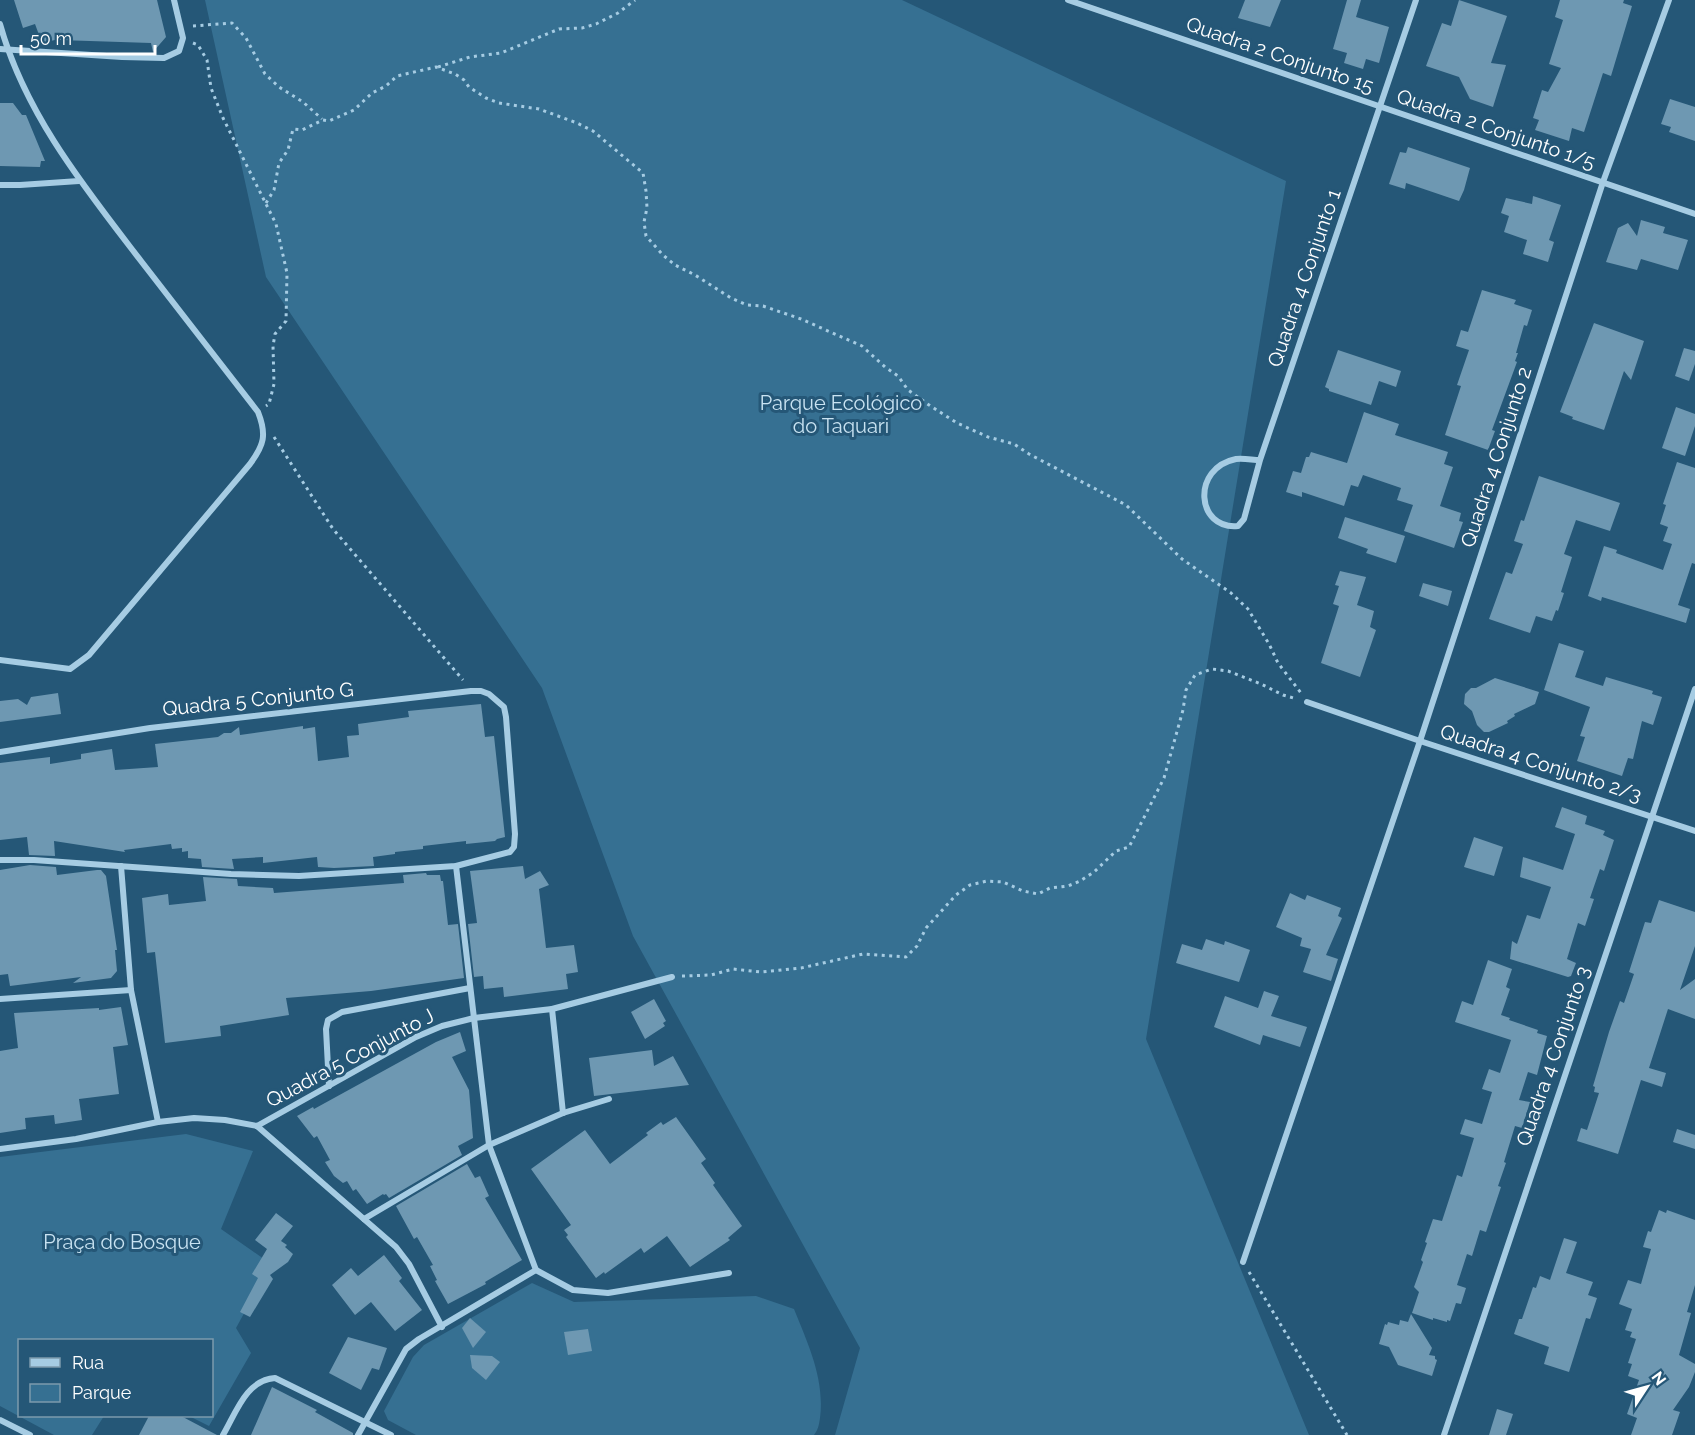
<svg xmlns="http://www.w3.org/2000/svg" width="1695" height="1435" font-family="Raleway,sans-serif">
  <style>
    .green { fill: #367092 }
    .building { fill: #6e98b2 }
    .lines { fill: none; stroke-linecap: round; stroke-linejoin: round }
    .path { stroke: #a6cce3; stroke-width: 3; stroke-dasharray: 3 4.5; stroke-linecap: butt }
    .minor { stroke: #a6cce3; stroke-width: 6 }
    .labels { text-anchor: middle; stroke-width: 6; stroke-linejoin: round; paint-order: stroke }
    .street-label { font-size: 20px; fill: #fff; stroke: #255777 }
    .park-label { font-size: 20px; fill: #c9e3f2; stroke: #255777 }
  </style>
  <rect width="100%" height="100%" fill="#255777"/>
  <g class="green">
    <polygon points="205,0 902,0 1286,181 1146,1039 1309,1435 835,1435 860,1348 633,936 542,688 266,277"/>
    <polygon points="186,1134 253,1151 221,1229 271,1264 236,1328 251,1353 209,1426 189,1416 212,1416 212,1340 20,1340 20,1416 104,1416 92,1435 54,1435 0,1406 0,1157"/>
    <path d="M532,1283l42,19 182,-6 38,13c14,35 31,70 26,109 -1,7 -2,12 -6,17h-398l-28,-15 -4,-9 29,-54 11,-12z"/>
  </g>
  <g class="building">
    <polygon points="14,0 157,0 166,37 153,52 151,43 59,40 59,39 42,43 35,24 23,28"/>
    <polygon points="1245,0 1281,0 1270,27 1238,18"/>
    <polygon points="1347,0 1361,0 1356,17 1389,27 1379,63 1366,59 1363,69 1344,63 1347,53 1333,49"/>
    <polygon points="1459,0 1507,16 1491,63 1506,65 1493,107 1470,99 1459,77 1426,66 1442,23 1451,26"/>
    <polygon points="1560,0 1624,0 1623,3 1632,6 1611,76 1603,73 1584,132 1572,128 1569,141 1535,130 1539,120 1533,118 1542,90 1548,92 1561,68 1549,64 1563,20 1555,17"/>
    <polygon points="1670,99 1695,107 1695,141 1669,132 1671,127 1661,124"/>
    <polygon points="0,103 13,103 22,115 26,115 45,161 41,161 40,167 0,166"/>
    <polygon points="1408,147 1470,168 1464,190 1459,201 1406,183 1405,189 1389,184 1400,152 1406,153"/>
    <polygon points="1533,196 1561,205 1549,240 1554,242 1548,262 1523,254 1527,240 1504,232 1509,216 1501,213 1506,198 1532,204"/>
    <polygon points="1641,220 1665,227 1663,233 1688,240 1678,270 1641,259 1637,270 1606,262 1618,228 1628,223 1637,236"/>
    <polygon points="1482,290 1516,300 1514,304 1532,310 1527,326 1524,325 1516,353 1518,353 1515,361 1517,362 1492,430 1495,431 1488,450 1445,435 1461,386 1457,385 1469,350 1456,346 1461,330 1468,332"/>
    <polygon points="1594,323 1644,341 1631,380 1624,371 1604,430 1572,419 1573,417 1560,412"/>
    <polygon points="1684,348 1695,351 1695,364 1689,381 1675,376"/>
    <polygon points="1338,350 1401,371 1396,387 1379,381 1371,405 1329,391 1329,389 1325,387"/>
    <polygon points="1676,407 1695,414 1695,426 1685,456 1662,448"/>
    <polygon points="1364,412 1399,424 1395,435 1448,452 1444,464 1453,467 1440,506 1461,513 1459,521 1463,522 1454,548 1404,531 1413,505 1397,500 1401,488 1363,475 1358,487 1351,485 1344,506 1302,492 1302,497 1286,492 1293,471 1301,473 1306,457 1309,457 1311,452 1347,463"/>
    <polygon points="1677,462 1695,468 1695,564 1692,563 1678,605 1690,609 1686,623 1602,597 1601,601 1588,596 1604,546 1617,550 1616,553 1663,570 1672,544 1663,541 1668,527 1660,524 1666,505 1663,504"/>
    <polygon points="1539,476 1620,503 1610,531 1576,520 1564,554 1572,557 1561,592 1564,593 1558,611 1556,610 1552,621 1536,616 1530,633 1489,619 1506,572 1512,574 1523,544 1514,541 1521,520 1524,521"/>
    <polygon points="1345,517 1405,536 1396,563 1366,553 1368,549 1338,538"/>
    <polygon points="1340,571 1366,577 1357,605 1374,611 1370,627 1376,630 1360,677 1321,663 1339,606 1333,604 1339,586 1335,585"/>
    <polygon points="1423,583 1452,591 1448,606 1419,596"/>
    <polygon points="1559,643 1584,651 1575,677 1603,686 1606,677 1653,691 1652,694 1662,697 1653,725 1642,721 1633,759 1628,758 1622,776 1577,761 1585,737 1580,736 1590,707 1544,690"/>
    <polygon points="1495,678 1539,692 1535,704 1514,714 1515,716 1507,721 1508,723 1489,732 1484,732 1477,725 1472,711 1464,704 1465,694 1471,688 1476,688"/>
    <polygon points="58,693 61,714 0,722 0,701 18,699 27,705 31,697"/>
    <polygon points="481,704 485,737 494,736 505,837 497,839 495,841 466,844 466,841 423,846 423,849 395,852 395,854 373,857 374,866 334,868 318,867 317,857 263,863 263,857 232,859 234,869 202,867 201,859 188,858 188,851 182,852 182,848 172,849 171,844 124,850 125,852 54,841 55,856 29,855 27,837 0,840 0,763 50,757 50,764 81,759 81,754 112,749 115,770 158,767 155,744 218,737 224,733 231,733 239,727 240,735 303,726 303,729 315,727 318,761 349,757 347,736 359,735 358,724 409,717 408,711"/>
    <polygon points="1562,807 1587,816 1585,824 1605,831 1603,835 1614,840 1604,871 1600,869 1590,898 1594,899 1585,926 1578,923 1567,959 1576,963 1571,976 1568,977 1510,959 1512,941 1517,944 1527,915 1540,919 1551,887 1520,877 1523,857 1563,870 1575,834 1555,827"/>
    <polygon points="1474,837 1503,847 1494,876 1464,867"/>
    <polygon points="30,865 56,867 57,875 97,870 101,870 106,876 117,950 115,950 117,971 111,978 73,983 81,977 10,986 8,974 0,975 0,870"/>
    <polygon points="523,866 525,879 540,871 549,885 539,889 546,948 574,945 578,972 566,974 568,989 504,997 503,987 484,989 483,976 474,977 468,924 477,923 470,871"/>
    <polygon points="426,873 427,875 440,875 441,881 443,881 448,925 458,924 464,978 371,991 286,998 289,1015 220,1026 221,1036 165,1043 155,952 147,953 142,898 168,894 169,905 206,901 203,877 237,879 238,886 273,888 274,893 404,883 403,875"/>
    <polygon points="1290,893 1305,900 1307,895 1341,908 1338,916 1342,918 1326,955 1338,959 1331,981 1303,972 1311,949 1300,946 1302,938 1276,927"/>
    <polygon points="1659,900 1695,912 1695,946 1680,990 1695,979 1695,1019 1668,1009 1649,1068 1666,1073 1662,1087 1641,1080 1618,1154 1577,1141 1581,1128 1587,1130 1599,1093 1594,1092 1595,1087 1593,1086 1609,1032 1620,1001 1624,1003 1634,974 1629,972 1645,922 1651,923"/>
    <polygon points="1206,939 1224,945 1225,941 1250,950 1239,982 1176,963 1182,944 1202,950"/>
    <polygon points="1488,960 1512,969 1506,987 1510,989 1501,1015 1510,1018 1509,1020 1538,1030 1537,1033 1547,1036 1537,1075 1528,1072 1519,1100 1530,1102 1522,1128 1515,1126 1504,1162 1506,1163 1498,1186 1501,1187 1486,1232 1480,1230 1472,1256 1467,1254 1457,1285 1466,1288 1461,1304 1456,1303 1450,1321 1447,1320 1447,1322 1433,1318 1433,1320 1412,1313 1419,1292 1414,1287 1423,1262 1421,1260 1427,1243 1425,1242 1433,1219 1442,1221 1457,1175 1462,1177 1474,1138 1460,1134 1465,1119 1482,1124 1492,1092 1482,1089 1489,1069 1500,1073 1511,1040 1455,1022 1462,1001 1473,1005"/>
    <polygon points="1264,991 1279,996 1271,1016 1307,1027 1300,1047 1263,1035 1260,1045 1214,1027 1225,996 1258,1008"/>
    <polygon points="654,999 666,1021 663,1023 665,1026 645,1039 631,1012"/>
    <polygon points="121,1007 128,1045 113,1047 119,1094 79,1099 82,1120 55,1124 54,1115 25,1118 26,1129 0,1133 0,1051 18,1048 14,1013 99,1008 99,1010"/>
    <polygon points="460,1032 466,1051 452,1057 469,1090 473,1138 458,1146 462,1155 389,1198 386,1194 384,1195 383,1194 367,1204 356,1189 353,1191 347,1181 343,1183 334,1176 325,1162 330,1160 317,1136 314,1138 297,1116 313,1107 314,1109 436,1042"/>
    <polygon points="652,1050 654,1066 673,1056 689,1085 594,1096 589,1058"/>
    <polygon points="676,1117 706,1159 701,1163 715,1183 713,1185 742,1226 728,1238 730,1240 690,1267 667,1236 644,1253 641,1248 605,1274 604,1272 596,1278 566,1237 568,1235 564,1230 571,1225 531,1169 585,1130 610,1164 648,1135 646,1133 661,1122 663,1125"/>
    <polygon points="1677,1129 1695,1135 1695,1149 1673,1142"/>
    <polygon points="467,1164 475,1178 480,1176 489,1196 485,1198 522,1260 485,1282 486,1284 448,1304 435,1281 437,1280 430,1266 433,1265 417,1237 414,1239 396,1206"/>
    <polygon points="1659,1210 1666,1213 1667,1210 1695,1220 1695,1285 1687,1312 1691,1313 1679,1355 1695,1364 1695,1372 1689,1387 1673,1410 1680,1412 1672,1435 1631,1435 1637,1418 1627,1414 1639,1380 1628,1376 1632,1364 1628,1363 1636,1339 1630,1337 1632,1332 1625,1330 1632,1309 1619,1304 1628,1280 1641,1284 1651,1249 1643,1247 1648,1231 1651,1232"/>
    <polygon points="276,1213 293,1226 281,1241 287,1245 285,1247 293,1254 288,1262 270,1275 273,1279 250,1317 240,1312 258,1278 252,1274 267,1249 255,1240"/>
    <polygon points="1564,1238 1577,1242 1566,1273 1593,1282 1588,1295 1597,1298 1590,1319 1586,1318 1569,1372 1544,1364 1549,1347 1514,1334 1519,1319 1522,1319 1533,1287 1536,1288 1540,1276 1550,1280"/>
    <polygon points="384,1255 402,1278 399,1281 422,1310 395,1331 371,1302 355,1315 332,1285 351,1268 358,1276"/>
    <polygon points="1411,1314 1432,1348 1429,1355 1435,1356 1435,1359 1437,1360 1432,1376 1398,1365 1389,1347 1379,1344 1385,1324 1387,1325 1388,1322 1399,1325 1400,1320 1408,1322"/>
    <polygon points="470,1318 486,1332 473,1348 462,1328"/>
    <polygon points="588,1329 592,1351 568,1355 564,1332"/>
    <polygon points="348,1337 387,1348 379,1370 372,1368 361,1390 329,1373"/>
    <polygon points="470,1355 492,1356 500,1362 486,1380 472,1368"/>
    <polygon points="272,1387 317,1410 315,1412 353,1433 353,1435 251,1435"/>
    <polygon points="1497,1409 1513,1414 1506,1435 1489,1435"/>
    <polygon points="149,1416 181,1416 217,1435 139,1435"/>
  </g>
  <g class="lines">
    <g class="path">
      <polyline points="193,26 232,23 246,38 265,74 279,87 303,102 322,119"/>
      <polyline points="193,43 198,45 207,60 211,88 223,118 276,224 287,273 286,321 275,334 273,346 274,384 269,404 266,406"/>
      <polyline points="438,67 470,57 501,53 559,29 582,28 596,24 618,13 635,0"/>
      <polyline points="266,203 274,190 279,163 288,150 293,129 302,130 323,120 329,121 354,110 372,93 386,86 397,76 436,67 455,74 464,80 469,87 486,98 499,103 539,109 577,123 593,131 643,173 646,191 647,208 644,222 646,236 663,255 675,265 695,275 731,298 747,305 763,306 801,319 862,346 885,367 898,376 908,390 929,405 957,423 988,437 1014,444 1029,454 1126,505 1182,559 1231,593 1248,609 1269,644 1278,663 1301,693"/>
      <polyline points="274,437 333,529 463,680"/>
      <polyline points="682,976 711,975 733,969 761,972 801,968 863,954 906,957 917,946 926,928 956,895 970,885 987,881 1003,882 1023,891 1038,894 1050,888 1068,886 1080,881 1094,872 1116,851 1129,847 1164,778 1183,710 1186,690 1195,675 1212,669 1228,671 1261,684 1283,695 1297,699"/>
      <polyline points="1249,1272 1347,1435"/>
    </g>
    <g class="minor">
      <polyline points="1068,0 1695,214"/>
      <path d="M0,24c25,90 85,164 141,237 39,50 78,101 117,151 9,23 6,33 -8,52l-161,191 -19,14 -70,-9"/>
      <polyline points="0,49 122,57 164,58 179,51 183,38 174,0"/>
      <polyline points="0,185 20,185 79,181"/>
      <path d="M1260,460c-7,0 -16,-2 -24,-1 -45,9 -40,71 2,67l6,-7 16,-59 156,-460"/>
      <polyline points="1307,702 1420,741 1695,831"/>
      <polyline points="0,752 150,728 471,691 481,691 489,694 504,707 506,717 515,834 514,847 510,852 456,866 299,876 231,874 34,860 0,860"/>
      <polyline points="121,866 131,990 158,1122"/>
      <polyline points="456,866 489,1145 536,1270"/>
      <polyline points="0,999 131,990"/>
      <polyline points="552,1009 563,1113"/>
      <polyline points="329,1086 326,1029 328,1020 342,1012 470,988"/>
      <polyline points="257,1126 416,1037 442,1026 474,1018 552,1009 672,977"/>
      <polyline points="257,1126 396,1247 409,1264 442,1327"/>
      <polyline points="0,1149 76,1139 158,1122 194,1118 225,1120 257,1126"/>
      <polyline points="364,1219 489,1145 563,1113 609,1099"/>
      <polyline points="1243,1262 1420,741 1603,182 1669,0"/>
      <polyline points="536,1270 573,1290 608,1293 729,1273"/>
      <polyline points="0,1420 30,1435"/>
      <path d="M223,1435c13,-22 23,-55 52,-57l116,57"/>
      <polyline points="358,1435 406,1349 419,1339 536,1270"/>
      <polyline points="1444,1435 1695,689"/>
    </g>
  </g>
  <g class="labels">
    <g class="street-label">
      <text transform="translate(1280 55) rotate(19)" y="7">Quadra 2 Conjunto 15</text>
      <text transform="translate(1496 129) rotate(19)" y="7">Quadra 2 Conjunto 1/5</text>
      <text transform="translate(1304 278) rotate(-71)" y="7">Quadra 4 Conjunto 1</text>
      <text transform="translate(1496 457) rotate(-72)" y="7">Quadra 4 Conjunto 2</text>
      <text transform="translate(258 699) rotate(-6)" y="7">Quadra 5 Conjunto G</text>
      <text transform="translate(1541 763) rotate(18)" y="7">Quadra 4 Conjunto 2/3</text>
      <text transform="translate(1553 1056) rotate(-71)" y="7">Quadra 4 Conjunto 3</text>
      <text transform="translate(350 1058) rotate(-28)" y="7">Quadra 5 Conjunto J</text>
    </g>
    <g class="park-label">
      <text x="841" y="410">Parque Ecológico<tspan x="841" dy="23">do Taquari</tspan></text>
      <text x="122" y="1249">Praça do Bosque</text>
    </g>
  </g>
  <rect x="18" y="1339" width="195" height="78" fill="#255777" stroke="#7c9aad" stroke-width="1.5"/>
  <rect x="30" y="1358" width="30" height="9" fill="#a6cce3" stroke="#7c9aad" stroke-width="1.5"/>
  <text x="72" y="1369" font-size="18" fill="#ffffff">Rua</text>
  <rect x="30" y="1384" width="30" height="18" fill="#367092" stroke="#7c9aad" stroke-width="1.5"/>
  <text x="72" y="1399" font-size="18" fill="#ffffff">Parque</text>
  <g transform="translate(1647 1387) rotate(54)" stroke="#255777" stroke-width="4.5" paint-order="stroke">
  <path d="M0-4.5L10 22L0 15L-10 22Z" fill="#ffffff"/>
  <text y="-9" font-size="16" font-weight="bold" text-anchor="middle" fill="#ffffff">N</text>
  </g>
  <path d="M21 45v9h134v-9" fill="none" stroke="#ffffff" stroke-width="3"/>
  <text x="30" y="45" font-size="18" fill="#ffffff" stroke="#255777" stroke-width="4.5" paint-order="stroke">50 m</text>
</svg>
